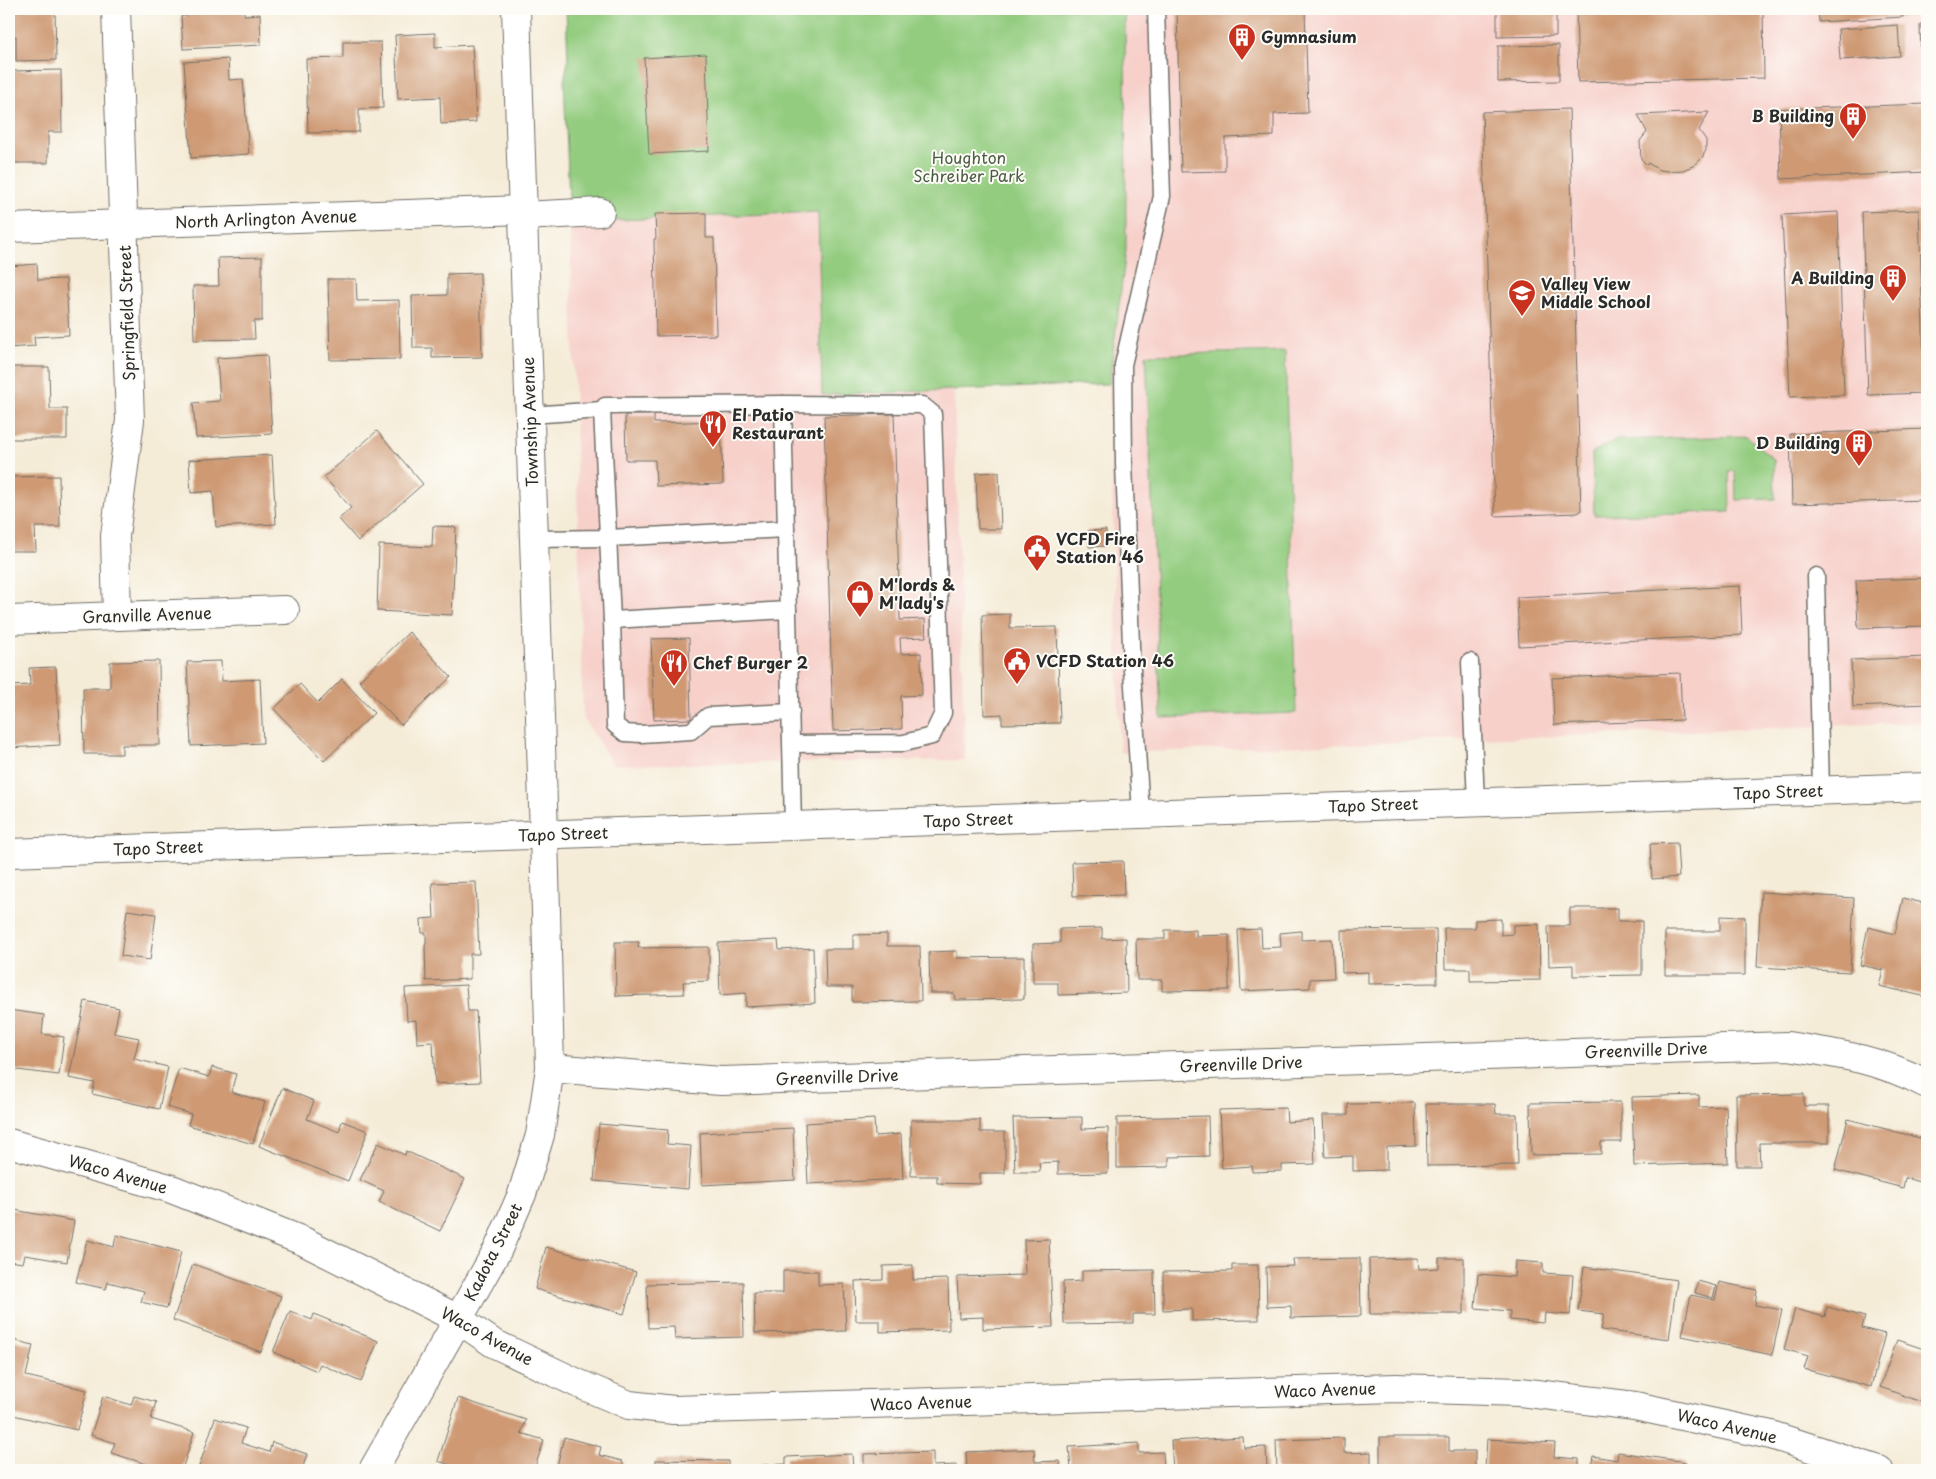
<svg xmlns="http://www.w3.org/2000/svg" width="1936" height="1479" font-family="'Playpen Sans',sans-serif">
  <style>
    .built { fill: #f7d0ca }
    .green { fill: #93cc7f; stroke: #5f7c55 }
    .building { fill: #ce9973 }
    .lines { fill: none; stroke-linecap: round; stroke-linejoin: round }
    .service-casing { stroke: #726f68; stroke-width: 19 }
    .minor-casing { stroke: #726f68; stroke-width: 30 }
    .tertiary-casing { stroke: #726f68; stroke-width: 30 }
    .service { stroke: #fff; stroke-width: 16 }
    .minor { stroke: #fff; stroke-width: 28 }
    .tertiary { stroke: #fff; stroke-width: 28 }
    .labels { text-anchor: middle; stroke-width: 4; stroke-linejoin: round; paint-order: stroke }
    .poi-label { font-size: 16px; font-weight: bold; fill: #2b2b2b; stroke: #fdfcf7; text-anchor: start }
    .park-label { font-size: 16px; fill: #4a5b44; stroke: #fdfcf7 }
    .street-label { font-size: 16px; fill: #2b2b2b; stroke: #fdfcf7 }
  </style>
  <rect width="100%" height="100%" fill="#fdfcf7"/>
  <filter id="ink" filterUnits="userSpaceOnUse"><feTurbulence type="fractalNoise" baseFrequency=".02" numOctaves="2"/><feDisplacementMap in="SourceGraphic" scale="10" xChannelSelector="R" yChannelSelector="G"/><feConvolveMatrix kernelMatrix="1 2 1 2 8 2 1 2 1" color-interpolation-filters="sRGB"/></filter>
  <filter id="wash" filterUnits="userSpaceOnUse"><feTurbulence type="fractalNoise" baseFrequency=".0096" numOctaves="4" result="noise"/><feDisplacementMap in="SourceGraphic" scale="20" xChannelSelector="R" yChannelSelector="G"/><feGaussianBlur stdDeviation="1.12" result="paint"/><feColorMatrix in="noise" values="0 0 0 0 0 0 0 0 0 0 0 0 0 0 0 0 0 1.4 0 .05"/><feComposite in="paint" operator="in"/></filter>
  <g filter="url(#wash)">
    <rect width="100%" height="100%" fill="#f5ecd8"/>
    <g class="built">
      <polygon points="1125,9 1927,9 1927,722 1120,753 1109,384 1126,250"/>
      <polygon points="818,212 822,395 954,390 965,760 613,765 583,717 570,222"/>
    </g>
    <g class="green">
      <polygon points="566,9 1125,9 1126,250 1109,384 822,395 818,212 570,222 564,81 568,61"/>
      <polygon points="1285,351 1296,713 1161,718 1146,355"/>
      <polygon points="1747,436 1774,460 1775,499 1736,500 1735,471 1729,471 1730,512 1594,515 1592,453 1615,440"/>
    </g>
    <g id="blocks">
      <g class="building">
        <polygon points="9,9 55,9 56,60 16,61 16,36 9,37"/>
        <polygon points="187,9 244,9 244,15 260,14 261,45 183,49 181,16 187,16"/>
        <polygon points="1177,9 1305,9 1308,113 1274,114 1274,136 1225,138 1225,171 1181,172"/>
        <polygon points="1497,9 1556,9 1556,36 1497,37"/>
        <polygon points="1576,9 1763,9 1764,78 1578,82"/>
        <polygon points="1818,9 1903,9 1903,17 1819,22"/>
        <polygon points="1898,25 1900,56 1840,60 1838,29"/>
        <polygon points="1920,25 1927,25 1927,57 1921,58"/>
        <polygon points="435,33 435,47 472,45 476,122 441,124 440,97 398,99 395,35"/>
        <polygon points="343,42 381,42 383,108 359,109 359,132 308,133 306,59 343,58"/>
        <polygon points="1559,45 1559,81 1498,82 1498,46"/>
        <polygon points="706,54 709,151 649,154 644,58"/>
        <polygon points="228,59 229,80 243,79 249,154 191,158 184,62"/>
        <polygon points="61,70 62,132 48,132 48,163 9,163 9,71"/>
        <polygon points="1927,104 1927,172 1781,179 1779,109"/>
        <polygon points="1569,109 1581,511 1578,513 1495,516 1482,112"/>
        <polygon points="1709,112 1699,130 1706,140 1706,150 1702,158 1695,165 1683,170 1668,171 1659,170 1648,163 1647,165 1641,159 1640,141 1647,132 1638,115"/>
        <polygon points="1919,210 1925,393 1868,395 1862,212"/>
        <polygon points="1838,212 1844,395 1790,397 1782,215"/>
        <polygon points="706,213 706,238 714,238 716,335 656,336 654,239 656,239 655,214"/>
        <polygon points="262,257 262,321 254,321 255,339 194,340 193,286 219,286 218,258"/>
        <polygon points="37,264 38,280 66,279 69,335 34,337 35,346 9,348 9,266"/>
        <polygon points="480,273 482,357 432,358 432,348 413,348 412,296 447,295 447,274"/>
        <polygon points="328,279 356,279 357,301 399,300 400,359 330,360"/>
        <polygon points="267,355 272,434 196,438 193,403 220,401 217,358"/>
        <polygon points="9,367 49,367 50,409 67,409 67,439 9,439"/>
        <polygon points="894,414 900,620 925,619 926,637 900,638 901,654 921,653 922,695 901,696 902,729 833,731 824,416"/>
        <polygon points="625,415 654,415 654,423 721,421 723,484 656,486 655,460 626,460"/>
        <polygon points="1927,429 1927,500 1792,504 1790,434"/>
        <polygon points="377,431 423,484 358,541 339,519 351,508 324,477"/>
        <polygon points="272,455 276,524 216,527 213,491 191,493 189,460"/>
        <polygon points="999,472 1001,529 978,529 976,473"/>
        <polygon points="59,476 60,527 35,527 36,551 9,551 9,477"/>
        <polygon points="433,526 456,527 452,615 377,611 379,545 432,547"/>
        <polygon points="1106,530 1106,546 1089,547 1088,531"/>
        <polygon points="1927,578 1927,626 1858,628 1856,580"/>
        <polygon points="1740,586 1742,635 1519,646 1517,597"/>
        <polygon points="1010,614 1010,628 1057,627 1060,723 1002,724 1002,714 984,715 982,615"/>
        <polygon points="409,632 451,677 401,725 359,681"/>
        <polygon points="689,638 691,719 654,720 651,639"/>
        <polygon points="1927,657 1927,704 1853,707 1851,660"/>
        <polygon points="159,661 160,745 122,745 122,754 84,754 83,688 110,688 110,662"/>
        <polygon points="221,661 222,681 260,679 263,743 191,746 187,662"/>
        <polygon points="56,667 60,745 9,748 9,686 30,685 29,668"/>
        <polygon points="1680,673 1682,720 1554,725 1552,678"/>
        <polygon points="342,679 374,713 324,761 274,709 300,684 318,703"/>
        <polygon points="1677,843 1679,877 1652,879 1650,844"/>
        <polygon points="1123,861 1124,895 1073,896 1072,862"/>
        <polygon points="476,882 479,954 470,954 470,979 426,981 425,945 426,944 426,933 422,933 421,919 434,918 432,883"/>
        <polygon points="1761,892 1854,898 1850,972 1757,967"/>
        <polygon points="1903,898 1927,904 1927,997 1879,986 1883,970 1860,965 1868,927 1895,934"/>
        <polygon points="1570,908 1618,908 1618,921 1642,921 1642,975 1573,976 1573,965 1549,966 1548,926 1570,926"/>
        <polygon points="127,910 156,914 150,960 121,956"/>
        <polygon points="1720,916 1745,917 1745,975 1665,975 1665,931 1720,931"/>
        <polygon points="1501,919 1501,935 1513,934 1513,925 1539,924 1540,980 1470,981 1470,969 1445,969 1444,928 1475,928 1475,920"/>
        <polygon points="1102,928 1102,939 1126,938 1127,993 1058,995 1058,983 1033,983 1033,944 1060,943 1060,929"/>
        <polygon points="1261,929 1262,948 1281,947 1280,933 1301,931 1301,940 1332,939 1334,978 1310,979 1310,988 1241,991 1238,930"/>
        <polygon points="1436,929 1437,983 1368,984 1368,972 1342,973 1341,930"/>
        <polygon points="1165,930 1196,930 1196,936 1229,935 1229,990 1162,991 1162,980 1137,980 1136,939 1165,939"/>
        <polygon points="887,934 887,946 920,946 921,1001 852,1002 852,987 826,987 825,949 853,949 853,935"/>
        <polygon points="778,940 779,950 813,948 815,1003 746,1007 746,993 720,995 718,943"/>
        <polygon points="615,942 639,942 638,948 709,947 709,981 683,982 684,994 616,996"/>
        <polygon points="957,951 957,958 1024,957 1024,999 955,1000 954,993 930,993 929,952"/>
        <polygon points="466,985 468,1011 476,1011 480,1082 435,1084 433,1042 417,1043 416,1020 407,1021 405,988"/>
        <polygon points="85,1001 119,1008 114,1033 139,1038 134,1059 168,1067 159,1109 92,1094 95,1083 69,1078"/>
        <polygon points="9,1010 44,1015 42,1034 64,1037 59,1075 9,1069"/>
        <polygon points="212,1067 236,1074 231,1092 265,1102 253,1144 188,1125 191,1114 167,1107 179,1068 209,1077"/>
        <polygon points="282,1088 314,1101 307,1119 339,1132 342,1121 368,1131 348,1181 259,1146"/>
        <polygon points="1804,1094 1804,1106 1829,1106 1829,1143 1759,1143 1760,1166 1737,1166 1736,1095"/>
        <polygon points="1699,1095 1699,1107 1726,1106 1728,1163 1634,1166 1632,1097"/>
        <polygon points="1621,1102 1621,1142 1601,1142 1601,1154 1531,1155 1530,1103"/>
        <polygon points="1415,1103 1416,1146 1387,1147 1387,1170 1353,1171 1353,1156 1325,1157 1323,1115 1348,1115 1348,1104"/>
        <polygon points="1426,1104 1495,1104 1496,1114 1517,1114 1518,1165 1427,1166"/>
        <polygon points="1286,1108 1287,1122 1313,1120 1315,1164 1282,1165 1282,1171 1252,1172 1252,1166 1222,1168 1219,1110"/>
        <polygon points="1208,1116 1209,1156 1169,1157 1169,1167 1117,1168 1117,1118"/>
        <polygon points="1082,1117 1082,1129 1108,1128 1108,1173 1058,1174 1058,1162 1039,1163 1040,1172 1015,1172 1013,1118"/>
        <polygon points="874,1119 875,1136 901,1134 903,1179 808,1184 805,1123"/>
        <polygon points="1848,1119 1927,1140 1927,1184 1905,1178 1903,1188 1835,1170"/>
        <polygon points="911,1120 980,1120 980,1132 1005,1132 1005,1173 980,1173 980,1184 937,1183 937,1176 911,1176"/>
        <polygon points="599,1124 668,1130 667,1144 691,1146 688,1189 594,1181"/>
        <polygon points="793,1128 795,1180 702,1185 700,1133"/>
        <polygon points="378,1143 405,1155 406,1151 465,1179 440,1231 379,1202 384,1191 360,1180"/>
        <polygon points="9,1209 74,1221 67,1262 25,1255 23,1263 9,1261"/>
        <polygon points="116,1235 181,1252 167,1308 141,1302 144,1291 108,1282 106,1289 76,1282 87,1240 114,1247"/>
        <polygon points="1049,1239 1053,1327 983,1329 983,1317 959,1318 957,1277 1025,1275 1024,1240"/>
        <polygon points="546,1247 636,1272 624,1314 535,1289"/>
        <polygon points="1360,1258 1361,1316 1291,1318 1291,1306 1267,1307 1266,1267 1294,1266 1293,1259"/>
        <polygon points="1418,1258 1419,1269 1439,1268 1439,1258 1464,1258 1464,1314 1370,1314 1369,1259"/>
        <polygon points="1515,1261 1543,1263 1543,1273 1573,1275 1570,1315 1545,1313 1544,1323 1510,1320 1510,1311 1475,1308 1478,1274 1514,1277"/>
        <polygon points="193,1264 281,1296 261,1352 173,1320"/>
        <polygon points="913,1265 913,1280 948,1279 949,1330 880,1332 880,1321 856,1321 855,1281 883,1280 883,1266"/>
        <polygon points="1232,1265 1258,1265 1259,1320 1192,1321 1192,1309 1163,1310 1163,1272 1232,1271"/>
        <polygon points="1584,1267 1677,1280 1669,1339 1601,1330 1604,1314 1578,1311"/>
        <polygon points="1154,1270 1155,1314 1133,1314 1133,1323 1064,1324 1063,1282 1082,1281 1082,1271"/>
        <polygon points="783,1271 818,1271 818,1285 844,1284 846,1331 755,1333 754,1293 783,1293"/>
        <polygon points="1698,1281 1716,1286 1713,1298 1695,1293"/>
        <polygon points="743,1282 744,1337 675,1339 674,1327 648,1328 647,1284"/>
        <polygon points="1719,1282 1757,1290 1755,1305 1782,1310 1772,1355 1682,1336 1691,1295 1715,1300"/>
        <polygon points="1827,1307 1865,1317 1862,1328 1885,1334 1871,1387 1804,1369 1808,1356 1784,1349 1795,1309 1825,1317"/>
        <polygon points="290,1311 312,1320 314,1314 378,1341 361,1382 320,1364 317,1371 273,1352"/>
        <polygon points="9,1339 33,1345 26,1376 87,1390 77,1430 9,1414"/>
        <polygon points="1897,1340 1924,1349 1925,1346 1927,1347 1927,1404 1880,1387"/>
        <polygon points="103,1396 131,1405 134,1396 156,1402 151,1419 194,1432 182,1470 166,1470 111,1453 115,1443 91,1435"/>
        <polygon points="458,1398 526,1420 521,1433 544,1440 534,1470 466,1470 438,1461"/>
        <polygon points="215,1418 246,1428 241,1443 269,1452 272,1442 307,1454 302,1470 198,1470"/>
        <polygon points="564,1437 601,1447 599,1455 622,1461 624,1468 629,1470 556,1470"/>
        <polygon points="1243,1437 1244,1448 1266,1447 1267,1470 1173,1470 1171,1441"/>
        <polygon points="1380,1437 1449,1437 1449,1451 1475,1451 1475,1470 1380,1470"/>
        <polygon points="1344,1438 1344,1453 1371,1452 1371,1470 1277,1470 1276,1440"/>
        <polygon points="1487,1439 1555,1443 1554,1457 1579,1459 1579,1470 1485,1470"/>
        <polygon points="1139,1443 1139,1453 1163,1452 1164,1470 1071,1470 1069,1447"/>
        <polygon points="1034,1449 1035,1462 1060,1461 1060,1470 967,1470 966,1452"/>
        <polygon points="933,1452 933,1466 957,1465 957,1470 864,1470 864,1454"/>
        <polygon points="1618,1452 1686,1462 1685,1470 1591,1470 1593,1456 1617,1460"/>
        <polygon points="852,1454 853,1470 762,1470 762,1465 786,1464 786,1457"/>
        <polygon points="656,1460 728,1461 728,1470 656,1470"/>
      </g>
    </g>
  </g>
  <g filter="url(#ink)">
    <use href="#blocks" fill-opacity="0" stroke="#726f68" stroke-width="1"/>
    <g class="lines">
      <g class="service-casing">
        <g id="service">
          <polyline points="783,404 605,406 602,410 612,620 615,725 625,733 641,734 691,731 708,716 791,712"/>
          <polyline points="530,415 602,410"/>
          <polyline points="534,539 608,538 786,529"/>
          <polyline points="1816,576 1821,791"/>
          <polyline points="612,620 788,610"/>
          <polyline points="1470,662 1476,802"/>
          <polyline points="791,744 904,743 932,736 943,713 933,414 922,405 783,404 793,826"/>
          <polyline points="1141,814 1132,670 1124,463 1123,365 1162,196 1156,9"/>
        </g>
      </g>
      <g class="minor-casing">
        <g id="minor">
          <polyline points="116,9 130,420 115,536 117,616"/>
          <polyline points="523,216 600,212"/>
          <polyline points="9,228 523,210"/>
          <polyline points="9,620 285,610"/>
          <path d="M550,1068l171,13 1067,-35c52,8 91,13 139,38"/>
          <polyline points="9,1143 169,1188 303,1241 458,1319 493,1343 577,1383 629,1405 674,1410 1396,1388 1520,1392 1635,1406 1771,1435 1879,1470"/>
          <polyline points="373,1470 498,1249 522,1194 540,1135 550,1068 544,834 516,9"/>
        </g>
      </g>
      <g class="tertiary-casing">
        <polyline id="tertiary" points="9,853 1927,787"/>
      </g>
      <use href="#service" class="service"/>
      <use href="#minor" class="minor"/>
      <use href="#tertiary" class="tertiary"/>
    </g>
  </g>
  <defs>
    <g id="building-pin" transform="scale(1.4375)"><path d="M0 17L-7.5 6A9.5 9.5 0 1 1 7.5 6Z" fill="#c8321e" stroke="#fdfcf7"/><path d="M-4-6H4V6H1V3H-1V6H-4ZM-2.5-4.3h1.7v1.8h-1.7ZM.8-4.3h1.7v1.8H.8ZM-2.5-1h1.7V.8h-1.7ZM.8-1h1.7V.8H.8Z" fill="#fff"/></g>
    <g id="school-pin" transform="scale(1.4375)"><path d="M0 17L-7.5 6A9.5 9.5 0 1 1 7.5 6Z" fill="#c8321e" stroke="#fdfcf7"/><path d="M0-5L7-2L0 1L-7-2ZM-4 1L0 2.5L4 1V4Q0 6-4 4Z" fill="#fff"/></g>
    <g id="restaurant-pin" transform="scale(1.4375)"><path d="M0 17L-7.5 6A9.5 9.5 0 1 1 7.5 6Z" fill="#c8321e" stroke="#fdfcf7"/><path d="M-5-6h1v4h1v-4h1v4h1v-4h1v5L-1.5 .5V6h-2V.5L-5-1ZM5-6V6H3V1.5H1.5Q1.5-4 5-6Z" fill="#fff"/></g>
    <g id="civic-pin" transform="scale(1.4375)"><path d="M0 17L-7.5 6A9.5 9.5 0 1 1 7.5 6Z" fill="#c8321e" stroke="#fdfcf7"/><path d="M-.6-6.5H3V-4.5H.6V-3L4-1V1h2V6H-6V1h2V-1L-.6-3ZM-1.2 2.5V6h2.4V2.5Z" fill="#fff"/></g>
    <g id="shop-pin" transform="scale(1.4375)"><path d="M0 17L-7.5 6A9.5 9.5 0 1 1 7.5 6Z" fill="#c8321e" stroke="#fdfcf7"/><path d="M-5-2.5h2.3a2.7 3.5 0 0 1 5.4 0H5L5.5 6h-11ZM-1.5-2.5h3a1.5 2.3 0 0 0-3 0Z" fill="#fff"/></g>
  </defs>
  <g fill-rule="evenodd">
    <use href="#building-pin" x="1242" y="37"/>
    <use href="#building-pin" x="1853" y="116"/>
    <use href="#building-pin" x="1893" y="278"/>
    <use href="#school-pin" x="1522" y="293"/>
    <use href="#restaurant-pin" x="713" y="424"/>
    <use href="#building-pin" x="1859" y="443"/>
    <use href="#civic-pin" x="1037" y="548"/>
    <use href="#shop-pin" x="860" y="594"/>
    <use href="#civic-pin" x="1017" y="661"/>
    <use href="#restaurant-pin" x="674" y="663"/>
  </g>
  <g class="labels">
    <g class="poi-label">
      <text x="1261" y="43">Gymnasium</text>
      <text x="1834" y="122" text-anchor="end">B Building</text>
      <text x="1874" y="284" text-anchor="end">A Building</text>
      <text x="1541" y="290">Valley View<tspan x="1541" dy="18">Middle School</tspan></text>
      <text x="732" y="421">El Patio<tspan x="732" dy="18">Restaurant</tspan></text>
      <text x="1840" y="449" text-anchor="end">D Building</text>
      <text x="1056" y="545">VCFD Fire<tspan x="1056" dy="18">Station 46</tspan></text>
      <text x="879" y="591">M'lords &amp;<tspan x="879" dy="18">M'lady's</tspan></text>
      <text x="1036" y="667">VCFD Station 46</text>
      <text x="693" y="669">Chef Burger 2</text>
    </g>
    <g class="park-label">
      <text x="969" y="164">Houghton<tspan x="969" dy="18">Schreiber Park</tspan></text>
    </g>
    <g class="street-label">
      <text transform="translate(266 219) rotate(-2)" y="6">North Arlington Avenue</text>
      <text transform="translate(127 313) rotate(-92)" y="6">Springfield Street</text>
      <text transform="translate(530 422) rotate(-92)" y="6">Township Avenue</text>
      <text transform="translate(147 615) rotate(-2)" y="6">Granville Avenue</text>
      <text transform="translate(1778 792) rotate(-2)" y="6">Tapo Street</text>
      <text transform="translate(1373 805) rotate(-2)" y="6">Tapo Street</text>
      <text transform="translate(968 820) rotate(-2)" y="6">Tapo Street</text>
      <text transform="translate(563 834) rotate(-2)" y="6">Tapo Street</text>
      <text transform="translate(158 848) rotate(-2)" y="6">Tapo Street</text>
      <text transform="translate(1646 1050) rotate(-2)" y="6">Greenville Drive</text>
      <text transform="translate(1241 1064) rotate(-2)" y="6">Greenville Drive</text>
      <text transform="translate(837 1077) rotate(-2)" y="6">Greenville Drive</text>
      <text transform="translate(118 1174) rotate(16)" y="6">Waco Avenue</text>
      <text transform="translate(493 1252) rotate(-63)" y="6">Kadota Street</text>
      <text transform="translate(487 1336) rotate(29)" y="6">Waco Avenue</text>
      <text transform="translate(1325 1390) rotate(-2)" y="6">Waco Avenue</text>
      <text transform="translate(921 1403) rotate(-2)" y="6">Waco Avenue</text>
      <text transform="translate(1727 1426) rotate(13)" y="6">Waco Avenue</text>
    </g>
  </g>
  <rect width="1936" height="1479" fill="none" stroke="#fdfcf7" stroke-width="30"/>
</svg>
